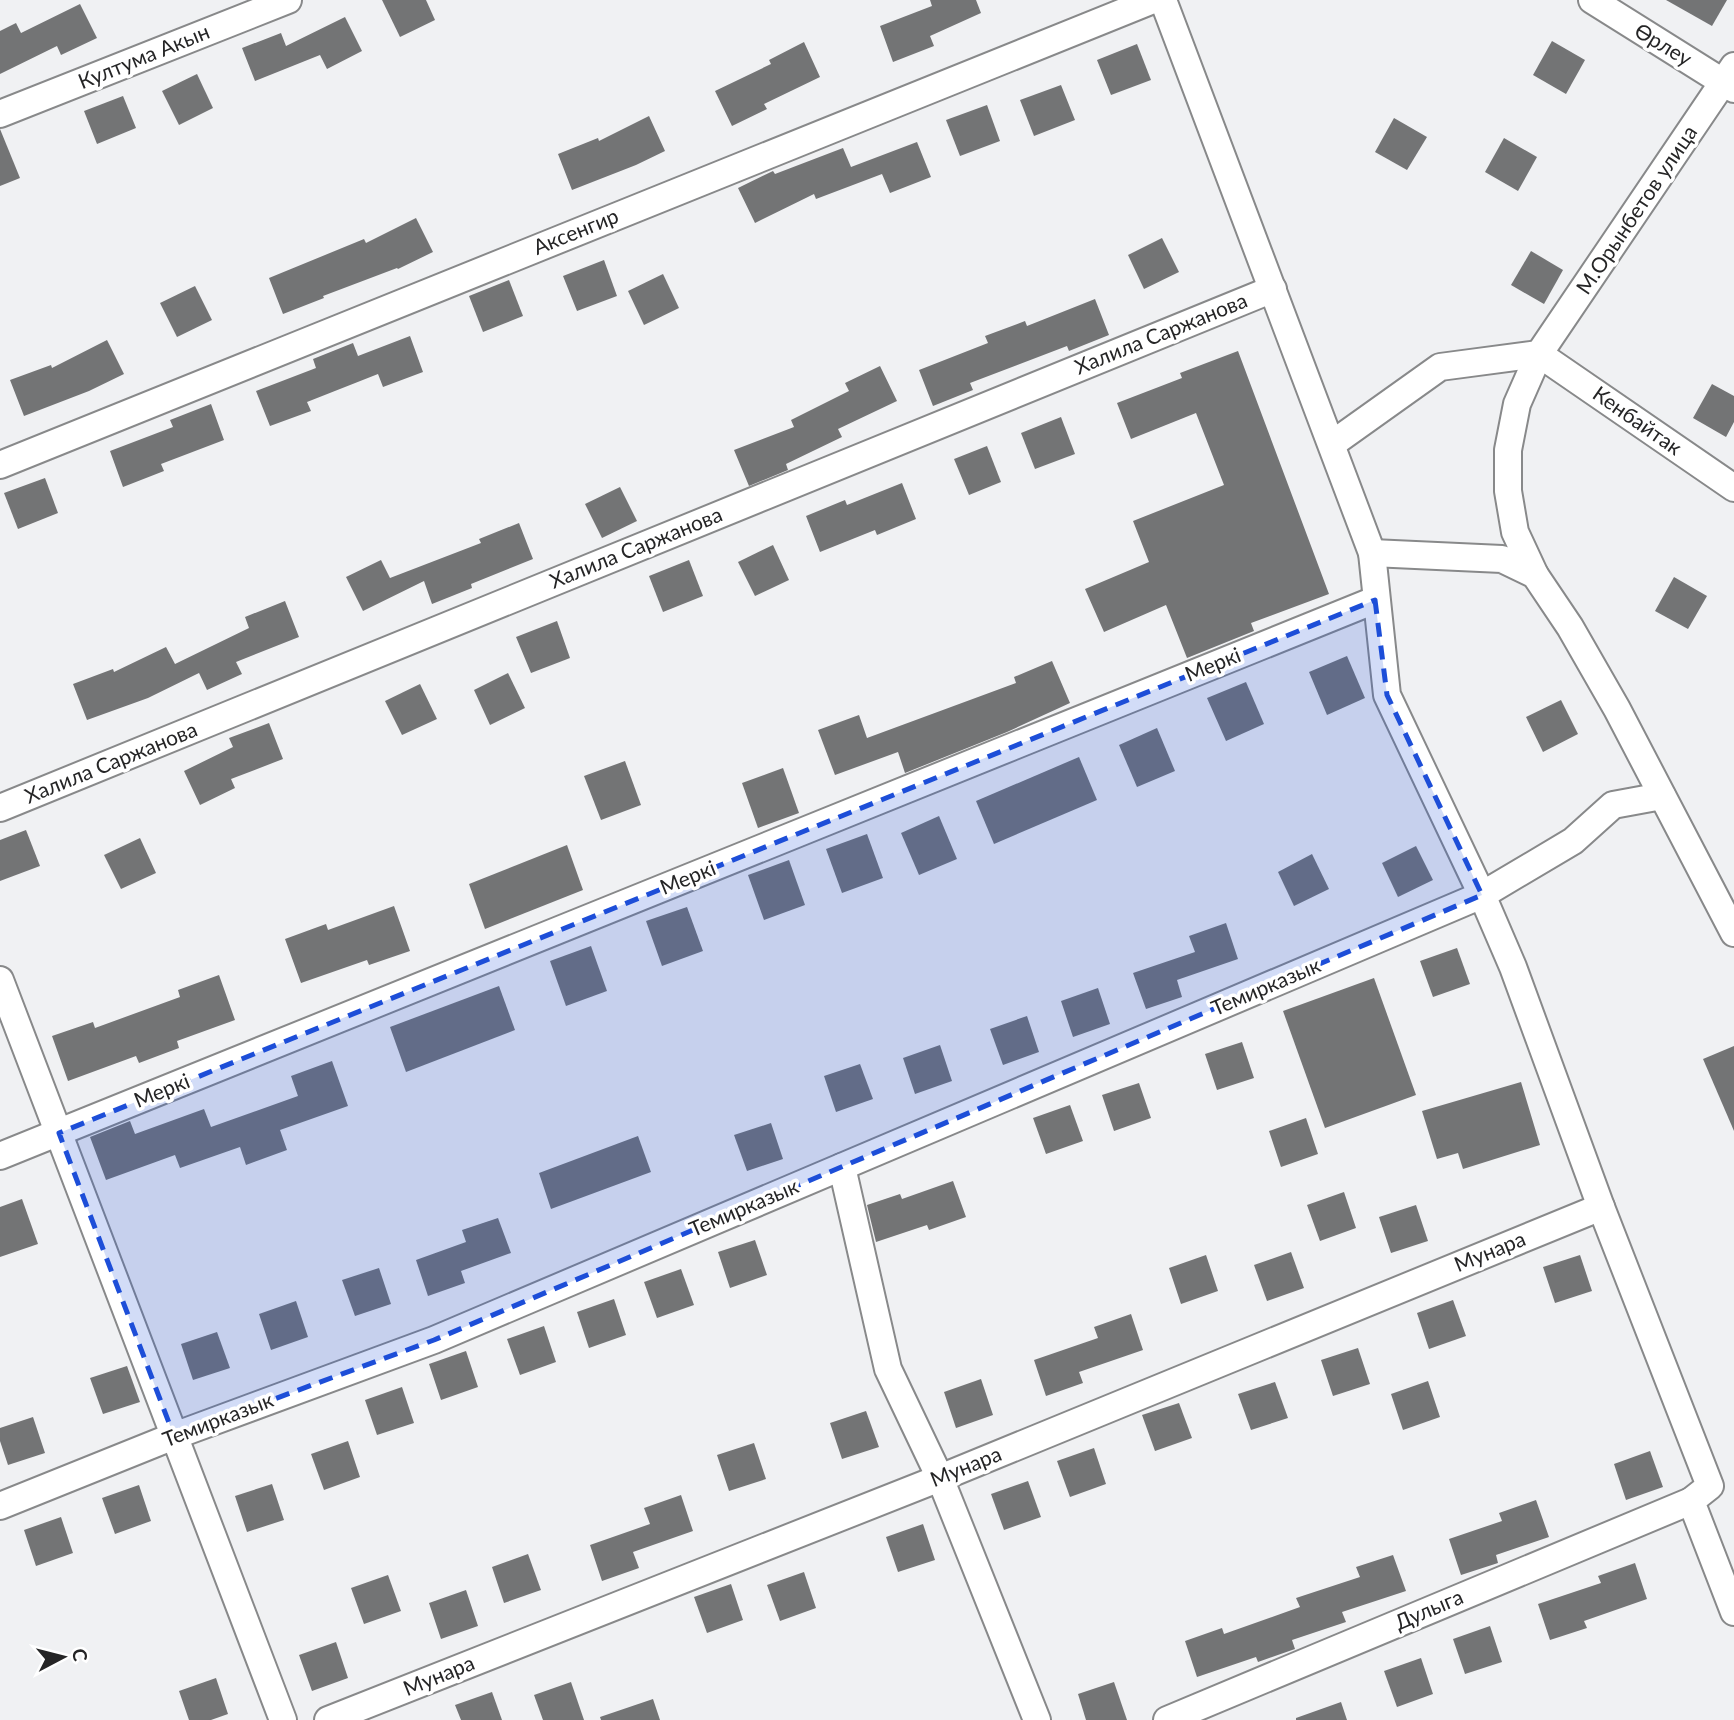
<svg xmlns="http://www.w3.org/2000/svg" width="1734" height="1720" font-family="Lato,sans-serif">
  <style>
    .building { fill: #737475 }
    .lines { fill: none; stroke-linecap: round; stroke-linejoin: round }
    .minor-casing { stroke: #88898a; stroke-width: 30 }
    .minor { stroke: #fff; stroke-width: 26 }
    .marked { fill: #1d4ed8; fill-opacity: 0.2; stroke: #1d4ed8; stroke-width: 5; stroke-dasharray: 14 9; stroke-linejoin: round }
    .labels { text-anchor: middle; stroke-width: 7; stroke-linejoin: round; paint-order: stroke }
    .street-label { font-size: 21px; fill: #252526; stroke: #fff }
  </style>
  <rect width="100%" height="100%" fill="#f0f1f3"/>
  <g class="building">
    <polygon points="382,0 426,0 435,20 400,37"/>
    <polygon points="930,0 976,0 981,13 930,36 934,46 893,62 880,26 932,6"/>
    <polygon points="1666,0 1727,0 1712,26"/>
    <polygon points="80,4 97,38 61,55 57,46 0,74 0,31 16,23 21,33"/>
    <polygon points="345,17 362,51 327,69 320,55 255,81 242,48 281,33 286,46"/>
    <polygon points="1552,41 1585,60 1566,94 1533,75"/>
    <polygon points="804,42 820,77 764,104 767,109 732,126 715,91 771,64 769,60"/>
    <polygon points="1137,44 1151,80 1111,95 1097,60"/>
    <polygon points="197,74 213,108 179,125 162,91"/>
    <polygon points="1061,85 1075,120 1034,136 1020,100"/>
    <polygon points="123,96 136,128 97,144 84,111"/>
    <polygon points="987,105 1000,141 960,156 946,120"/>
    <polygon points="649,116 665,151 636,165 572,190 558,154 598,138 599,141"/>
    <polygon points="1394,118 1427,137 1407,170 1375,152"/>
    <polygon points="0,129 20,178 0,186"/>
    <polygon points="1504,138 1537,157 1518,191 1485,172"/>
    <polygon points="917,142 931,177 890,193 882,174 816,199 814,194 755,223 738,188 773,171 775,174 843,148 851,167"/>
    <polygon points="416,218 433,252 398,269 397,268 323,296 324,298 283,314 269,278 364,239 366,243"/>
    <polygon points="1162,238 1179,272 1144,289 1128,255"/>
    <polygon points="1531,251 1563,270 1544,304 1511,285"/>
    <polygon points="604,260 617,296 577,311 563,276"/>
    <polygon points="663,274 679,308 644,325 628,291"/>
    <polygon points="509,280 523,316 483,332 469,296"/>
    <polygon points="195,286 212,320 177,337 160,303"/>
    <polygon points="1095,299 1109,335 1069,351 1067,346 970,383 973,390 933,406 919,370 988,343 985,336 1025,321 1027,326"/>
    <polygon points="410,336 423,372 383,387 378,374 307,402 311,411 270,426 256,391 316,368 313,359 353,343 358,356"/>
    <polygon points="107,340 124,374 89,391 24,416 10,380 51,365 52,368"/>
    <polygon points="1238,351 1329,594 1251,623 1254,631 1187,658 1166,605 1104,632 1085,589 1149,562 1133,521 1224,485 1196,413 1131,439 1117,403 1182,378 1180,373"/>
    <polygon points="880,366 897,401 838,429 842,437 786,464 788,470 749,486 734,450 794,427 791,420 849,391 845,383"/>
    <polygon points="1712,384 1734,396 1734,422 1726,437 1693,418"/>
    <polygon points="211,404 224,440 161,464 164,471 123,487 110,451 173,427 170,420"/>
    <polygon points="1061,417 1075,454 1035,469 1021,433"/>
    <polygon points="987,446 1001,482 969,495 954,459"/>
    <polygon points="45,478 58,513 18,529 4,493"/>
    <polygon points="902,483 916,519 877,535 875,530 820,552 806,516 845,500 847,505"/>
    <polygon points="620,487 637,521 602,538 585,504"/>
    <polygon points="519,523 533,559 471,584 472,588 432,604 424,581 363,611 346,577 381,560 390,578 481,543 479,539"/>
    <polygon points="773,545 789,580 755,596 738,562"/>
    <polygon points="689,560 703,596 663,612 649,576"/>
    <polygon points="1674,577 1707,596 1688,629 1655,611"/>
    <polygon points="285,601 299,637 236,662 242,674 207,690 199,673 148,698 87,720 73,684 113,669 114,672 166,647 175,664 249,628 245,617"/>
    <polygon points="557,621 570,658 531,673 516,637"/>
    <polygon points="1347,656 1365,698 1327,715 1309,672"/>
    <polygon points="1052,661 1070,703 1007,732 905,773 898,752 835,775 818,730 859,715 867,738 1016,683 1014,677"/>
    <polygon points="508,673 525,708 490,725 474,690"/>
    <polygon points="1246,682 1264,724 1226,741 1207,698"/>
    <polygon points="420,684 437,719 402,735 385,701"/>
    <polygon points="1561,700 1578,734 1543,752 1526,717"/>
    <polygon points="269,723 283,759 231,779 235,788 200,805 184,771 233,747 229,738"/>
    <polygon points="1157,728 1175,771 1137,787 1119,745"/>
    <polygon points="1079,757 1097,800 994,844 976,801"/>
    <polygon points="625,761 641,805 601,820 584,776"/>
    <polygon points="783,768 799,813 758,828 742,783"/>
    <polygon points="939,816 957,859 919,875 901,833"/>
    <polygon points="26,830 40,866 0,881 0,840"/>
    <polygon points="867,834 883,878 842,893 826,849"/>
    <polygon points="140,838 156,873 121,889 104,855"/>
    <polygon points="567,845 583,890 485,929 469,884"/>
    <polygon points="1416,846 1433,880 1398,897 1382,863"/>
    <polygon points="1312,854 1329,889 1294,906 1278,872"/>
    <polygon points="789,860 805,905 764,920 748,875"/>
    <polygon points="394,906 410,951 369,965 367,960 301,983 285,939 326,924 328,930"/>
    <polygon points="687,907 703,951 662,966 646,921"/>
    <polygon points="1226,923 1238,959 1177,980 1182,997 1146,1009 1133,973 1195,952 1189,936"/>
    <polygon points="591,946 607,991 566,1006 550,961"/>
    <polygon points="1457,948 1470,984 1433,997 1420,961"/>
    <polygon points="219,975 235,1020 177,1041 179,1048 139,1063 136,1056 68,1081 52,1036 93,1022 95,1028 180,997 178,990"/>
    <polygon points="1374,978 1416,1095 1325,1128 1283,1011"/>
    <polygon points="499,986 515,1030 406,1072 390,1027"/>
    <polygon points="1098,988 1110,1024 1073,1037 1061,1001"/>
    <polygon points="1027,1016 1039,1052 1003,1065 990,1029"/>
    <polygon points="1242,1042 1254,1078 1217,1090 1205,1054"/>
    <polygon points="940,1045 952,1081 915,1094 903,1058"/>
    <polygon points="1734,1046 1734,1131 1703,1059"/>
    <polygon points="332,1061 348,1106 280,1130 287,1150 246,1165 240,1147 180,1168 175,1155 106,1180 90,1137 130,1121 135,1134 204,1109 211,1127 298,1096 291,1076"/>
    <polygon points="860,1064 873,1099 836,1112 824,1076"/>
    <polygon points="1521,1082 1540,1145 1463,1169 1458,1153 1437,1159 1422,1111"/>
    <polygon points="1139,1083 1151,1118 1114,1131 1102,1095"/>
    <polygon points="1070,1105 1083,1141 1046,1154 1033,1118"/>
    <polygon points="1306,1118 1318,1154 1281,1167 1269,1131"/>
    <polygon points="771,1123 783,1159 747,1171 734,1135"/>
    <polygon points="638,1136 651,1172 551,1209 539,1173"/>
    <polygon points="953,1181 966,1217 929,1230 927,1225 876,1242 867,1205 900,1194 902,1199"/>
    <polygon points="1344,1192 1356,1228 1320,1241 1307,1205"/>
    <polygon points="22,1199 38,1244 0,1257 0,1207"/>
    <polygon points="1416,1205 1428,1241 1391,1253 1379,1217"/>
    <polygon points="498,1218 511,1253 461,1271 465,1283 428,1296 416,1260 466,1242 462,1230"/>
    <polygon points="755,1240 767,1275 730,1288 718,1252"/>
    <polygon points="1291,1252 1304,1288 1267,1301 1254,1265"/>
    <polygon points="1206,1255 1218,1291 1181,1304 1169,1268"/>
    <polygon points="1580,1255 1592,1291 1555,1303 1543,1267"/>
    <polygon points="379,1268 391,1304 355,1316 342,1280"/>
    <polygon points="681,1269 694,1305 657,1318 644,1282"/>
    <polygon points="614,1299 626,1335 589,1348 577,1312"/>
    <polygon points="1453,1300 1466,1336 1429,1349 1417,1313"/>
    <polygon points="296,1301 308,1337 271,1350 259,1314"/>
    <polygon points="1131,1314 1143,1350 1079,1372 1083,1383 1046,1396 1034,1360 1098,1338 1094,1327"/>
    <polygon points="544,1326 556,1362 520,1375 507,1339"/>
    <polygon points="217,1332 230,1368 193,1380 181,1344"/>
    <polygon points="1358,1348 1370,1384 1333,1396 1321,1360"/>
    <polygon points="466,1351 478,1387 441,1400 429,1364"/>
    <polygon points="127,1366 140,1402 103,1414 90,1378"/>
    <polygon points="981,1379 993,1415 956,1428 944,1392"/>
    <polygon points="1428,1381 1440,1417 1403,1430 1391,1394"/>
    <polygon points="1275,1382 1288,1418 1251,1430 1238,1394"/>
    <polygon points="402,1387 414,1423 377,1435 365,1400"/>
    <polygon points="1179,1403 1192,1438 1155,1451 1142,1415"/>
    <polygon points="866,1411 879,1447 842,1459 830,1423"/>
    <polygon points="33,1417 45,1453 8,1465 0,1441 0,1428"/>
    <polygon points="348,1441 360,1477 324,1490 311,1454"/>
    <polygon points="754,1443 766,1479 729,1491 717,1455"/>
    <polygon points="1094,1448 1106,1484 1070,1497 1057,1461"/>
    <polygon points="1650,1451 1663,1487 1626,1500 1614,1464"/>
    <polygon points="1028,1481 1041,1517 1004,1530 991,1494"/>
    <polygon points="272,1484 284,1520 247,1532 235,1496"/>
    <polygon points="139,1485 151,1521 115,1534 102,1498"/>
    <polygon points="681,1495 693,1531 633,1552 639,1568 602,1581 590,1545 650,1524 644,1508"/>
    <polygon points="1536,1500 1549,1537 1496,1555 1498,1563 1461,1575 1449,1539 1502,1521 1499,1513"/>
    <polygon points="61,1517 73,1553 36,1566 24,1530"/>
    <polygon points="923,1524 935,1560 898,1572 886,1537"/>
    <polygon points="528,1554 541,1590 504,1603 492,1567"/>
    <polygon points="1393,1555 1406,1591 1342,1612 1346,1622 1292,1640 1295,1649 1258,1662 1256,1657 1197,1677 1185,1641 1222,1628 1224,1634 1300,1607 1296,1598 1360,1577 1356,1567"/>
    <polygon points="1635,1563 1647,1599 1584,1621 1587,1628 1550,1640 1538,1604 1601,1583 1598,1576"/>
    <polygon points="804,1572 816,1608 780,1621 767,1585"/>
    <polygon points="388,1575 401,1611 364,1624 351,1588"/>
    <polygon points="731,1584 743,1620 707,1633 694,1597"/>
    <polygon points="466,1590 478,1626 441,1639 429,1603"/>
    <polygon points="1490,1626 1502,1662 1465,1674 1453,1639"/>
    <polygon points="336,1642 348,1678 312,1691 299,1655"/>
    <polygon points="1421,1658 1433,1694 1397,1707 1384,1671"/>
    <polygon points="216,1678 228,1714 211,1720 189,1720 179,1691"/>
    <polygon points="571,1682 584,1720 543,1720 534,1695"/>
    <polygon points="1114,1682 1127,1720 1086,1720 1078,1694"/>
    <polygon points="492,1692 502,1720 461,1720 455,1705"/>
    <polygon points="653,1699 660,1720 601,1720 600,1717"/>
    <polygon points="1341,1702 1347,1720 1296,1720 1296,1718"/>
  </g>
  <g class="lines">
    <g class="minor-casing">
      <g id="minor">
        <polyline points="1163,0 1372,553 1387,695 1482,895 1513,967 1601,1207 1710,1486 1691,1501 1734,1612"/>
        <polyline points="1592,0 1734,89"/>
        <polyline points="0,114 288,0"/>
        <polyline points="1539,354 1734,488"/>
        <polyline points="1332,444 1440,367 1539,354"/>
        <polyline points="0,465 1153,0"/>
        <polyline points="1372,553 1502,559 1535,575 1570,627 1617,709 1734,933"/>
        <polyline points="1535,575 1515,532 1508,491 1508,450 1517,404 1539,354 1734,66"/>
        <polyline points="0,808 1273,289"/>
        <polyline points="0,980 283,1720"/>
        <polyline points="0,1156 1375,600"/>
        <polyline points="842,1167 888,1369 940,1478 1037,1720"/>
        <polyline points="0,1506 174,1436 434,1340 1482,895 1573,841 1613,805 1662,796"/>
        <polyline points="328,1720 940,1478 1601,1207"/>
        <polyline points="1167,1720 1691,1501"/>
      </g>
    </g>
    <use href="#minor" class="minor"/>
  </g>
  <path class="marked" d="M1375,600l12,95 95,200 -1048,445 -260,96 -115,-303z"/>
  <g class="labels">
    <g class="street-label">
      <text transform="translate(1663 45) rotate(31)" y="7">Өрлеу</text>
      <text transform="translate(144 57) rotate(-22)" y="7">Култума Акын</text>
      <text transform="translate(1637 210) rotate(-56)" y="7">М.Орынбетов улица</text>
      <text transform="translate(576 232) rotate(-22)" y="7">Аксенгир</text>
      <text transform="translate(1161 334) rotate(-22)" y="7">Халила Саржанова</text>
      <text transform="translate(1637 421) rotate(35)" y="7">Кенбайтак</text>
      <text transform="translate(636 548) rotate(-22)" y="7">Халила Саржанова</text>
      <text transform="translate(1213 665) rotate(-22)" y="7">Меркі</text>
      <text transform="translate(111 763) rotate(-22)" y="7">Халила Саржанова</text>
      <text transform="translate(688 878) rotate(-22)" y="7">Меркі</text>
      <text transform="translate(1266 987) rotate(-23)" y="7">Темирказык</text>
      <text transform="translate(162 1091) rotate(-22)" y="7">Меркі</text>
      <text transform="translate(744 1208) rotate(-23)" y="7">Темирказык</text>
      <text transform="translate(1490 1252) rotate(-22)" y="7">Мунара</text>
      <text transform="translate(218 1420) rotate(-21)" y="7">Темирказык</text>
      <text transform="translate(966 1467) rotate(-22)" y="7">Мунара</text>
      <text transform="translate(1429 1610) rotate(-23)" y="7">Дулыга</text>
      <text transform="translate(439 1676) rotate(-22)" y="7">Мунара</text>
    </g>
  </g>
  <g transform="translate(63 1657) rotate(83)" stroke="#ffffff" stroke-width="5" paint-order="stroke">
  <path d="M0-5L12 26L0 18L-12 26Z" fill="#252526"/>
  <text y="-10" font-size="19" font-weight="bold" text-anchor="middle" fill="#252526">С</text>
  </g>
</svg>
